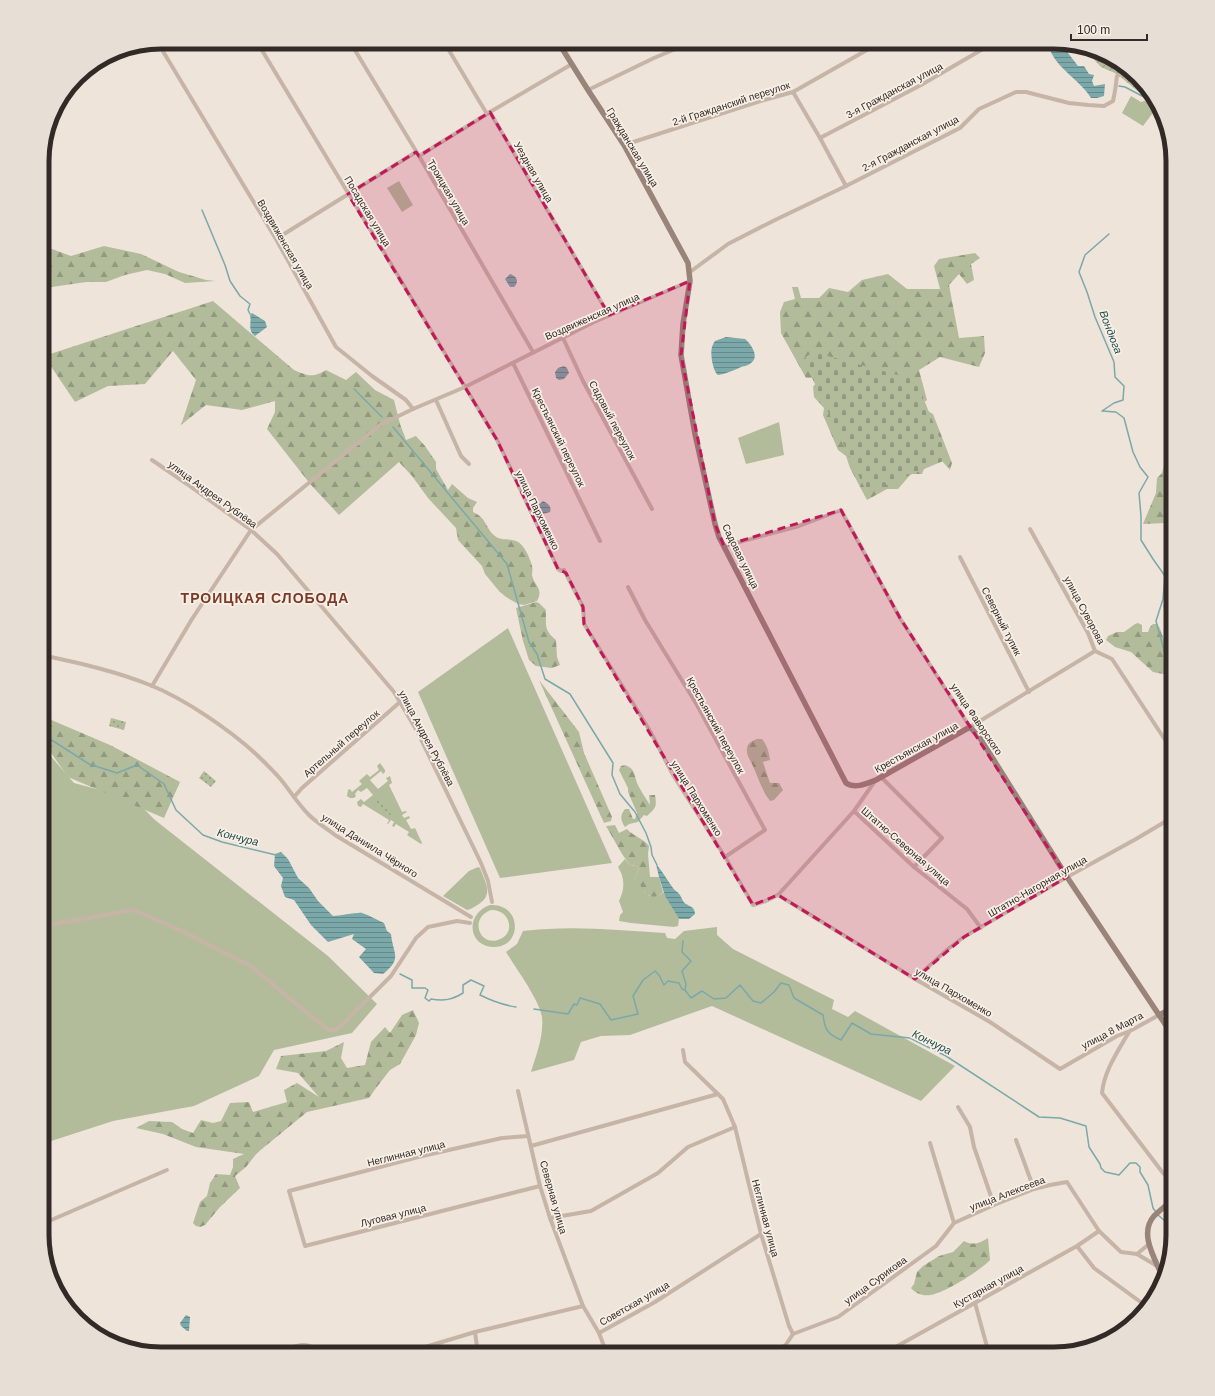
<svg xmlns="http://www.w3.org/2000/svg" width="1215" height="1396" font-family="Arial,sans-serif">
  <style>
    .grass { fill: #b2bc9b; fill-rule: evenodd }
    .forest { fill: url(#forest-firs) }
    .cemetery { fill: url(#cemetery-stones) }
    .park { fill: url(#park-dots) }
    .garden { fill: url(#garden-furrows) }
    .water { fill: url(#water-rules) }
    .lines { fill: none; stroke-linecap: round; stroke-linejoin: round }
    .stream { stroke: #7ba8a9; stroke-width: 1.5 }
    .street { stroke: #c6b4a7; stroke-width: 4 }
    .secondary { stroke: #998479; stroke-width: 5.5 }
    .marked { fill: #c2185b; fill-opacity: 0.2; stroke: #c2185b; stroke-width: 3; stroke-dasharray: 8 5; stroke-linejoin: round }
    .labels { text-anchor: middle; stroke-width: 3.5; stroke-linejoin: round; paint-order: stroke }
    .street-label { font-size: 10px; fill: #332a27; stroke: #f7efe5 }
    .water-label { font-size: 11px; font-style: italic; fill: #204e50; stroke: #f7efe5 }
    .district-label { font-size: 14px; font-weight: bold; letter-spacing: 1px; fill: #7b3927; stroke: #f7efe5 }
    .rim { fill: none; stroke: #332a27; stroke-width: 5 }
  </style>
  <defs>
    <pattern id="forest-firs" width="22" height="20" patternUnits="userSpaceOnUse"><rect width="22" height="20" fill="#b2bc9b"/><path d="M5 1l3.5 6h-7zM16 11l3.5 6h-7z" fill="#91997e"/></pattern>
    <pattern id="cemetery-stones" width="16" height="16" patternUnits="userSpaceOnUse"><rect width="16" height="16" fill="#b2bc9b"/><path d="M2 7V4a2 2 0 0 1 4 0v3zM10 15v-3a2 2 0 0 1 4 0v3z" fill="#91997e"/></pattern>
    <pattern id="park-dots" width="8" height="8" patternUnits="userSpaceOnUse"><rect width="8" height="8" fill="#b2bc9b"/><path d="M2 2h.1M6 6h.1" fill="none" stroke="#91997e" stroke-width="1.8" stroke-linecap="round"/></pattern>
    <pattern id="garden-furrows" width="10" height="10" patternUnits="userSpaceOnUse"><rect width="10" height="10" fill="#b2bc9b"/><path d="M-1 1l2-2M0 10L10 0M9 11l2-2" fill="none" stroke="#91997e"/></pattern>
    <pattern id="water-rules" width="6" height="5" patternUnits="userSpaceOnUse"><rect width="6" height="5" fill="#7ba8a9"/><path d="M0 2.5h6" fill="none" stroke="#65898a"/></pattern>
  </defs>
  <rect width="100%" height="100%" fill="#efe4da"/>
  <g class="grass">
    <polygon points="1131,96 1141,102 1154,98 1158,106 1143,126 1122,113"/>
    <polygon points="399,181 413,205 402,212 387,188"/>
    <polygon points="779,422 784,455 746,464 738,438"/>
    <polygon points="508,628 612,863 500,878 418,692"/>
    <polygon points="42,754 49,754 74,783 134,799 155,820 328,956 377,1004 352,1033 274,1050 259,1076 194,1106 113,1121 42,1144"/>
    <polygon points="380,763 385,770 385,772 383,774 381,771 370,780 378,789 388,781 386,778 390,776 392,783 389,785 402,812 406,811 407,812 402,815 404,818 409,816 410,818 406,820 411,829 415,828 422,843 421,844 407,835 409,832 396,824 394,827 392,826 394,822 391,820 388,824 387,824 389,820 363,804 361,807 358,806 357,802 361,799 364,802 373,795 367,788 361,792 358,790 355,794 356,796 354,798 350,798 347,796 348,790 350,789 352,792 362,784 359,781 367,774 370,777 379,770 377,766"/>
    <path d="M625,859l5,6 7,1 2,3 -5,9 10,10 1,5 4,3 11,-1 3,-3 16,27 -1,7 -4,1 -43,-4 -12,-2 1,-6 3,-3 -4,-11c6,-12 6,-23 -1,-34z"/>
    <path d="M478,867l2,1c5,14 14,26 -1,36 -4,2 -7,5 -12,6l-24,-14 26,-25z"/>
    <path d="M490,905c32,-2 33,42 4,42 -6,0 -11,-2 -15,-5 -13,-13 -5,-32 11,-37zM491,910c19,-1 26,24 7,30 -19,6 -29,-22 -7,-30z"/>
    <path d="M717,927v8l16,14 101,51 -2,9 16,8 7,-6 100,55 -34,35 -209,-95 -82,29 -29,1 -20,6 -7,18 -43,12c5,-17 13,-36 11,-55 -2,-16 -26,-49 -36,-65l11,-8 6,-13c47,-6 95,-1 142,2l2,5 8,1 9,-8z"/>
  </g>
  <g class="forest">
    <polygon points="104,246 141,254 179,272 206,280 216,281 185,283 165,274 147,270 125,275 106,282 86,282 52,287 42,286 42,249 52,249 71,256"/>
    <polygon points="975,253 980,258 971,264 974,280 967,284 959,274 949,285 959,338 984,336 985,353 979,367 940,357 919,370 927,400 919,406 933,414 952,463 950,470 935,453 928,459 922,474 911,474 898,489 887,489 867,500 850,468 846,456 838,450 823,415 824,408 814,397 813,387 816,383 811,362 812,378 806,378 781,333 780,312 784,302 795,299 792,287 798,287 801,298 819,298 829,288 848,292 862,280 888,274 907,289 940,289 934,266 939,259"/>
    <path d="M213,301l81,69c14,6 19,8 32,0l20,10 10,-8 19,18 19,10 6,24 6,16 10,-4 9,10 11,16v7l12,21 4,-6 16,14 9,4 -4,6v4c14,6 12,16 22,24 6,5 15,2 21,5 8,3 14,17 16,25 1,3 0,6 0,9 2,11 12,13 5,26l-13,4 -6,-1 -12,-7 -7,-6 -14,-17 -3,-8 -24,-26 -2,-12 -28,-30 -16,-22 -13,-14 -60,53 -28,-30 -44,-56 8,-17v-11l-33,9 -36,-5 -25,20 15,-45 -23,-29 -28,33 -37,2 -33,16 -31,-46z"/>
    <polygon points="1166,458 1173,463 1173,533 1166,523 1143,524 1156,493 1157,478 1162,473"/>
    <polygon points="1173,557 1173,606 1168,609 1163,607 1166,599 1165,589 1169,585 1169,561"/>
    <path d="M536,602l3,1 7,7c0,16 -2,20 10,30l1,17 3,8 -8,3 -16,-2 -7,-6 -6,-19 -7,-33z"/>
    <path d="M1138,623l4,2v7h6l2,-5 3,-3h4c5,6 4,11 9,18l7,1v33l-20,-4 -22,-20 -16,-5 -9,-7 2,-4 9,-4h7l11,-8z"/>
    <polygon points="539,680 579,732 584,753 612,817 611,821 604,823"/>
    <polygon points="42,716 110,745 180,782 164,818 68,777 44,743 42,743"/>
    <path d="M757,739h5c5,6 7,13 8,21l-7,2 7,21h9l4,7 -9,10 -4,1c-9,-12 -12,-24 -18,-37 -2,-5 -6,-9 -5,-15 0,-6 5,-8 10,-10z"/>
    <path d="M625,765c11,4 9,11 13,20 3,7 8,13 12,20l-1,-10h6c2,12 1,13 -8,21l-3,-1 -6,7 -9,2 -4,3c-5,-7 -5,-12 0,-18h4l4,10h2l2,-6 -9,-21v-4l-9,-18 2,-4z"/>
    <path d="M615,825l4,8 8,-4c6,7 16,9 22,17l-1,8 2,23h9l4,15c-6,6 -9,5 -17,3l-2,-5 -10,-12 5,-9 -2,-3 -7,-1 -8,-11 -16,-28z"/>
    <polygon points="413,1010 419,1023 416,1035 400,1064 390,1070 376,1088 369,1098 307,1112 257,1153 246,1167 235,1176 240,1188 220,1207 205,1225 200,1227 196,1226 193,1223 200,1202 207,1196 210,1183 216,1174 230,1175 233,1167 233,1159 244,1154 196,1147 163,1134 136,1128 149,1121 172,1122 182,1129 193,1133 201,1120 213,1123 221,1121 230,1103 249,1102 253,1112 287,1102 284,1090 297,1083 319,1097 298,1073 276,1069 281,1056 326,1051 344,1042 341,1058 347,1068 365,1065 371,1042 385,1027 390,1033 402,1015"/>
    <path d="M988,1238l2,22c-9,10 -47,34 -60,35 -7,1 -14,-1 -19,-7l3,-4 3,-12 6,-6 16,-10 14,-4 11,-11c9,5 16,2 24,-3z"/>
  </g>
  <polygon class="cemetery" points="813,352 916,380 948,459 867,493 803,359"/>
  <g class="park">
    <polygon points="111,718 126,722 124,730 109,726"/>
    <polygon points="204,771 216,781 211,787 199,778"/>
    <polygon points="377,797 393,817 390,820 371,802"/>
  </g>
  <polygon class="garden" points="1083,48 1107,54 1149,90 1140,93 1117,74 1101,67"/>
  <g class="water">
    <path d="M1048,42l17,1 3,10 10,13h6l5,8 5,1 -2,6 2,5 11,-2 -1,12 -7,2h-6c-12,-20 -40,-32 -43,-56z"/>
    <path d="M510,274c6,2 10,7 4,13h-4l-5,-8z"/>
    <path d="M252,313l13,8 2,6 -12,9c-8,-6 -3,-13 -5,-21z"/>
    <path d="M726,337l19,2c6,5 15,18 6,24 -3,3 -8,3 -12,5 -7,3 -14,6 -21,7 -5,-4 -8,-21 -6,-28 0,0 2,-5 3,-6z"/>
    <polygon points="564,366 567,368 569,373 564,379 559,380 556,378 555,372 558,368"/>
    <path d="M543,501c5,2 9,6 7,11l-7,2 -3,-1 -3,-7z"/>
    <path d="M281,852l7,7 10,19 11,10 9,13 15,15c6,0 25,-4 29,-3 7,2 15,7 22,10l3,8 4,3c2,21 12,24 -8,40l-9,-1 -15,-16 7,-8 -14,-10 2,-5 -26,8 -17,-17 -17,-25 -9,-3 -4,-11 2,-8 -9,-12 1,-12z"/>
    <path d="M656,864c7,8 11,16 17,24 2,3 5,4 7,7 1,2 2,4 3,6 4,6 12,4 12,13l-6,5h-10l-14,-23 -6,-19z"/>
    <polygon points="186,1315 190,1317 189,1331 187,1331 181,1326 180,1323"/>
  </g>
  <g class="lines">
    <g class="stream">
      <polyline points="1119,86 1125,87 1142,96 1153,96"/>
      <polyline points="202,210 225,265 230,281 240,296 250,304 248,310 250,314"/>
      <polyline points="1109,234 1085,255 1079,272 1087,292 1095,317 1114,362 1115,377 1124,386 1123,400 1114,403 1102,411 1116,412 1124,418 1133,452 1140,467 1148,477 1139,493 1141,516 1141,540 1153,559 1165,576 1163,599 1156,621 1165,654 1173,662"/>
      <polyline points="354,389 382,417"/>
      <polyline points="393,427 507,564 529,642 537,654 545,679 570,694 613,763 612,775 620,794 635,812 646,833 651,847 652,855 657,865"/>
      <polyline points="42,736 50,739 89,764 117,773 137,765 164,784 176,810 203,835 222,842 276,855"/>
      <polyline points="683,941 682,952 691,961 682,971 686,984 685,990"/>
      <path d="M400,974l12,6v8h13l3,2 -3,8 4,3 2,-2c13,2 21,1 32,-6v-8l8,-5 13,6 -4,9c12,6 23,10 36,12"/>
      <path d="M534,1009l34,5 6,-10 3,1 3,-7 20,6 11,16 27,-6 -5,-18 10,-16 12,-9 4,4 5,10 4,-4 11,2 3,6 3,1 6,8 11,-7 12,8 12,-1 14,-13 13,16 8,2 13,-11 7,-9 8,2 5,13 29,17c2,16 5,19 18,25l11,-17 19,11 39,4 36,18 93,61 21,1 26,8 3,21 11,17 1,4 4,4 14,3 11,-12h6l4,4v5l8,13 5,23 3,4"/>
      <polyline points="1158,1215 1173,1228"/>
    </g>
    <g class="street">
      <polyline points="257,42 497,440 558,569 561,571 564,570 583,607 584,624 650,731 673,775 725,857 753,905 766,901 778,895 915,979 990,1022 1060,1069 1117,1036 1130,1031 1159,1015"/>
      <polyline points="350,42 419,156 533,352"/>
      <polyline points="444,42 487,114 490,112 609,315"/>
      <polyline points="158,43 276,239 336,347 372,376 406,400 413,409 465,387 594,322 690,281"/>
      <polyline points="563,49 573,42"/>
      <polyline points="588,90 654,58 692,42"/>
      <polyline points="793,92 820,138 846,186"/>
      <polyline points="490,112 572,64"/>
      <polyline points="820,138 921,85 995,42"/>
      <polyline points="624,145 764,100 793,92 881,42"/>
      <polyline points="419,156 487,114"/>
      <polyline points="276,239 416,152"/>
      <polyline points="690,272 728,244 773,221 846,186 960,128 979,109 1016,92 1026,92 1069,103 1088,105 1104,106 1113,101 1115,91 1117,76 1127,71"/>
      <polyline points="563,338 583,381 652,509"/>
      <polyline points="513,363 600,541"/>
      <polyline points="436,400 461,456 469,464"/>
      <polyline points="152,460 187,484 251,530 277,554 394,692 417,731 481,863 488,881 492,902"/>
      <polyline points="1030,529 1088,633 1095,651 1112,659 1173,752"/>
      <polyline points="724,546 799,526 841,510 900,618 970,727 1095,651"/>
      <polyline points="960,557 1029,692"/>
      <polyline points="628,587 645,620 697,705 765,830 725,857"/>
      <path d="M42,655c37,8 73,16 108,30 35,14 80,45 107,70 8,8 18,17 25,26 9,11 16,23 27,34 7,7 17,13 26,20l136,82"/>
      <polyline points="152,686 192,619 251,530 380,425 413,409"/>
      <polyline points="881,777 942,838 914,867"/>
      <polyline points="294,797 302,788 400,702"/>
      <polyline points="854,811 914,867 967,909 981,928"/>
      <polyline points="778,895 854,811 875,781"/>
      <polyline points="42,926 133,910 180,930 249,965 327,1029 334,1031 341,1026 391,976 416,938 428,927 457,921 470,923"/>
      <polyline points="915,979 948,949 964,937 1067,877 1136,839 1173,817"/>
      <path d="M1129,1032c-11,19 -25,39 -27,61l61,80 10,11"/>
      <polyline points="683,1050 685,1062 723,1099 735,1127 761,1234 789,1326 793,1334 785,1346"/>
      <polyline points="518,1091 540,1186 550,1218 583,1306"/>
      <polyline points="958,1107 970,1127 974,1147 994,1205"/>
      <polyline points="528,1136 502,1138 418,1157 289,1191 305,1246 540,1186"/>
      <polyline points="1016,1140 1034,1189"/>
      <polyline points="930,1143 954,1223"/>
      <polyline points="531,1146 718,1094"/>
      <polyline points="550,1218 591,1211 658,1173 688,1147 735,1127"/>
      <polyline points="42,1224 167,1170"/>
      <polyline points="1077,1246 1094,1268 1146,1306"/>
      <polyline points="1137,1254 1149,1244"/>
      <polyline points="975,1303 989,1354"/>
      <polyline points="475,1332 478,1354"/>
      <polyline points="599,1333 607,1354"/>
      <polyline points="793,1334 838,1317 936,1246 954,1223 994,1205 1034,1189 1050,1185 1067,1182 1099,1231 1121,1252 1137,1254 1157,1266"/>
      <polyline points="785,1346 788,1354"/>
      <path d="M275,1354c12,-4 36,-18 42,0"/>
      <polyline points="402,1354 475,1332 583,1306 599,1333 655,1302 761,1234"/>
      <polyline points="771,1354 776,1349 785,1346"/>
      <polyline points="883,1354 1077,1246 1099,1231"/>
    </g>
    <g class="secondary">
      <path d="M558,42l30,48 36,55 64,118 2,18 -7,43 -2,31 14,79 20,90 4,13 127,246c9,6 20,1 30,-3l94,-53 10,11 87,139 106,159"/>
      <polyline points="1159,1015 1173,1008"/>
      <path d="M1163,1278c-7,-18 -25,-44 -9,-62 6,-6 13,-11 19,-17"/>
    </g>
  </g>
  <path class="marked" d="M490,112l119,203 81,-34 -9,74 34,169 9,22 117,-36 59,108 167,259 -103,60 -49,42 -137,-84 -25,10 -169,-281 -1,-17 -17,-34 -8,-4 -61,-129 -149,-246 68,-42 3,4z"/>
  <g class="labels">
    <g class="street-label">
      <text transform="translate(894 90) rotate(-28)" y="4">3-я Гражданская улица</text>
      <text transform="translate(731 103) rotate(-18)" y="4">2-й Гражданский переулок</text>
      <text transform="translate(910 143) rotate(-28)" y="4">2-я Гражданская улица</text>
      <text transform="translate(633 147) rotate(59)" y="4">Гражданская улица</text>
      <text transform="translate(534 172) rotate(60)" y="4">Уездная улица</text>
      <text transform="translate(449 192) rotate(60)" y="4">Троицкая улица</text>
      <text transform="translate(368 211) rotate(59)" y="4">Посадская улица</text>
      <text transform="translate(286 244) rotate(60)" y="4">Воздвиженская улица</text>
      <text transform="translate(592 316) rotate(-24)" y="4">Воздвиженская улица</text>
      <text transform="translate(613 420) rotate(62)" y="4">Садовый переулок</text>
      <text transform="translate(559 437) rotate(64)" y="4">Крестьянский переулок</text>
      <text transform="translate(213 494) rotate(36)" y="4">улица Андрея Рублёва</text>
      <text transform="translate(538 510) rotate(64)" y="4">улица Пархоменко</text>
      <text transform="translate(741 556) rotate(64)" y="4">Садовая улица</text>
      <text transform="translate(1085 610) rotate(62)" y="4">улица Суворова</text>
      <text transform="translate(1002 621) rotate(63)" y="4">Северный тупик</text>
      <text transform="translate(977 719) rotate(56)" y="4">улица Фаворского</text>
      <text transform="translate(716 725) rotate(61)" y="4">Крестьянский переулок</text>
      <text transform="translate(427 738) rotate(62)" y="4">улица Андрея Рублёва</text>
      <text transform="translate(341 743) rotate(-41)" y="4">Артельный переулок</text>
      <text transform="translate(916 747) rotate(-29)" y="4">Крестьянская улица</text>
      <text transform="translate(697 798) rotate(58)" y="4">улица Пархоменко</text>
      <text transform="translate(370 845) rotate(32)" y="4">улица Даниила Чёрного</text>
      <text transform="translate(906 846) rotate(41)" y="4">Штатно-Северная улица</text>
      <text transform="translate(1037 886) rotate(-30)" y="4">Штатно-Нагорная улица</text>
      <text transform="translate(954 992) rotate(30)" y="4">улица Пархоменко</text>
      <text transform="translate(1112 1030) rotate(-28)" y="4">улица 8 Марта</text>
      <text transform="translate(406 1153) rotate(-14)" y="4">Неглинная улица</text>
      <text transform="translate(1007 1193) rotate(-21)" y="4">улица Алексеева</text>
      <text transform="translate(554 1197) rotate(74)" y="4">Северная улица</text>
      <text transform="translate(393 1215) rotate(-14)" y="4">Луговая улица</text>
      <text transform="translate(766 1218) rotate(75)" y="4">Неглинная улица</text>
      <text transform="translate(875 1280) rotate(-36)" y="4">улица Сурикова</text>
      <text transform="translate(988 1286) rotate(-29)" y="4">Кустарная улица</text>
      <text transform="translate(634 1303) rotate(-30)" y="4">Советская улица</text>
    </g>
    <g class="water-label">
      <text transform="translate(1111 332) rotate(69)" y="4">Вондюга</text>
      <text transform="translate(238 837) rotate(14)" y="4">Кончура</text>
      <text transform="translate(932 1042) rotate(26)" y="4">Кончура</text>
    </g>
    <g class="district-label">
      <text x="265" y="603">ТРОИЦКАЯ СЛОБОДА</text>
    </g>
  </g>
  <path d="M0 0H1215V1396H0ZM161 49H1054A112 112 0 0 1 1166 161V1235A112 112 0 0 1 1054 1347H161A112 112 0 0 1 49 1235V161A112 112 0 0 1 161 49Z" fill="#e7dfd6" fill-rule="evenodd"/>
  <path class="rim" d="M161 49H1054A112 112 0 0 1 1166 161V1235A112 112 0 0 1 1054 1347H161A112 112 0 0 1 49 1235V161A112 112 0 0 1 161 49Z"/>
  <path d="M1071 34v6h76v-6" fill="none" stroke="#332a27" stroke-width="2"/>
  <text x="1077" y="34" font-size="12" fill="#332a27" stroke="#f7efe5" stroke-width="3" paint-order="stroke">100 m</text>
</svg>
